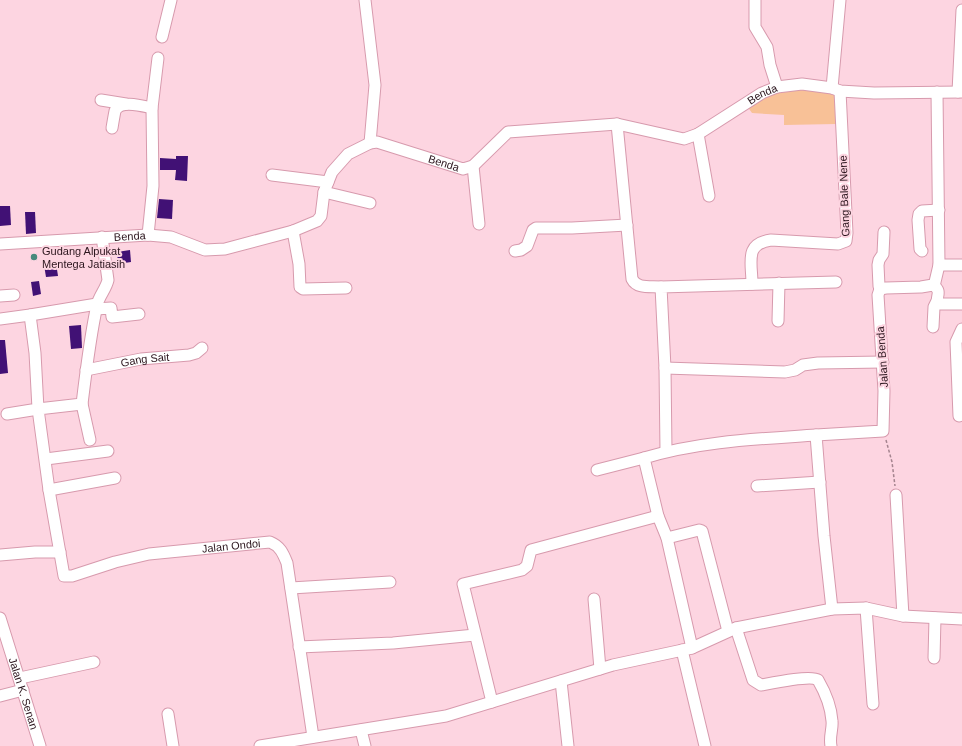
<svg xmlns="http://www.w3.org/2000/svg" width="962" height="746" font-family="Helvetica,sans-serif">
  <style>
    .green { fill: #f8c197 }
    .building { fill: #411175 }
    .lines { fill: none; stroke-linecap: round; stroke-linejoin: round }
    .minor-casing { stroke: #d79aad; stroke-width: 13 }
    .path { stroke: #a5848f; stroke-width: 1.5; stroke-dasharray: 3 2; stroke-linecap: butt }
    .minor { stroke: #fff; stroke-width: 11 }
    .poi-dot { fill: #478a7c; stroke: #fdd5e1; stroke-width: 1.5 }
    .labels { text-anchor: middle; stroke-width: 4; stroke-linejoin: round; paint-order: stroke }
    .street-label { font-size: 11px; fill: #2b151d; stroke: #fdd5e1 }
    .poi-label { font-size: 11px; fill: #2b151d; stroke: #fdd5e1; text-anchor: start }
  </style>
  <rect width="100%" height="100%" fill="#fdd5e1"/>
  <polygon class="green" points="800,88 836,94 836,124 784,125 784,115 752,113 747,106 770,92"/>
  <g class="building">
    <polygon points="176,156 188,156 187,181 175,180 176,170 160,170 160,158 176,159"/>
    <polygon points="159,199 173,200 172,219 157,218"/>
    <polygon points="0,206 10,206 11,225 0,226"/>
    <polygon points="25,212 35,212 36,233 26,234"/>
    <polygon points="130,250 131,262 118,264 117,252"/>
    <polygon points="56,263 58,276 46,277 44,265"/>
    <polygon points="39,281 41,294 33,296 31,282"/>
    <polygon points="81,325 82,348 71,349 69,326"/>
    <polygon points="0,340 5,340 8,373 0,374"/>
  </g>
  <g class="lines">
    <g class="minor-casing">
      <g id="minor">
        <polyline points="365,0 375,85 370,143"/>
        <polyline points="755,0 755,27 767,47 770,65 777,87"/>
        <polyline points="162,37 171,0"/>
        <polyline points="832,88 840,0"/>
        <polyline points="958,92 962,10"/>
        <polyline points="101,100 126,104"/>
        <path d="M617,124l15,155c5,10 18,7 29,8"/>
        <path d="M112,128c1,-6 2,-12 3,-17 5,-12 28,-5 37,-3"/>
        <polyline points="698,134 709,196"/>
        <polyline points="473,166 479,224"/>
        <polyline points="272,175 328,182"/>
        <polyline points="324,192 370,203"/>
        <polyline points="293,231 299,264 300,287 303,289 346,288"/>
        <polyline points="148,235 153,186 152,108 158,58"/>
        <path id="s1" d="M102,237l6,43c-2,9 -9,16 -11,25 -7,32 -11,66 -15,99l-44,5 11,81 15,86h8l43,-14 34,-8 121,-12c10,4 13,11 17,21l26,174"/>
        <path id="s2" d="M0,244l148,-9 23,2 34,13 20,-1 68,-18 24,-10 4,-5 3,-24 8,-20 16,-18 22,-11 7,-1 86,27 10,-3 35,-34 109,-8 67,15 14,-5 64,-41 15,-6 25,-3 30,4 8,3 34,2 88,-1"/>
        <polyline points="515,251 521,250 527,246 533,230 536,228 572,228 627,225"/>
        <polyline points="922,251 920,249 918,220 919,214 922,211 939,210"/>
        <polyline points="939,265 962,265"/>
        <path d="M752,284c0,-22 -8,-40 19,-44l67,4 8,-3 1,-8 -7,-142"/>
        <path d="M933,285c10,7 2,11 5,19h24"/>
        <polyline points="880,289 879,286 878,265 879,260 883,254 884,232"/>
        <polyline points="0,296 14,295"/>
        <polyline points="96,309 111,308 112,317 139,314"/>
        <polyline points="0,319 30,315 97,304"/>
        <polyline points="778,321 779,283"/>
        <polyline points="933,327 934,307 937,301"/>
        <polyline points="665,368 785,372 795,370 803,365 818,363 883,362"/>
        <path id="s3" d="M86,370l55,-11 48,-4 7,-2 6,-5"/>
        <polyline points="82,404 90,440"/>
        <polyline points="7,414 38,409 35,353 30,315"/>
        <polyline points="959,416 956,342 962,329"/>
        <polyline points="666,451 665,368 661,287 836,282"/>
        <polyline points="46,459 108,451"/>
        <polyline points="597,470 644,458"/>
        <polyline points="757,486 820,482"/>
        <polyline points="49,490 115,478"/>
        <polyline points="896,495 903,616"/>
        <polyline points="667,538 699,530 702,531 728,631"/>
        <polyline points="0,555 35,552 60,552"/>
        <polyline points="291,588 390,582"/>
        <polyline points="594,599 600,669"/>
        <polyline points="866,608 873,704"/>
        <polyline points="832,609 824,536 816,435 883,431 884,391 878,295 880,289 886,288 921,287 933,285 935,282 939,265 937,92"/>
        <path id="s4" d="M0,618l40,128"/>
        <path d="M736,628l17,52 8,5c11,-2 50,-10 57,-5 7,12 13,26 14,41 1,8 -3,15 -1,25"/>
        <polyline points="299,647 393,643 475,635"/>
        <path d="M692,648l-25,-110 -9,-22 -14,-58c56,-17 115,-19 172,-23"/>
        <polyline points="682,650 705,746"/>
        <polyline points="934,658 935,618"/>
        <polyline points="20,678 94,662"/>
        <polyline points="561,681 568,746"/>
        <polyline points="0,696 23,690"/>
        <polyline points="492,702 463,584 522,570 527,566 531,550 658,516"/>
        <polyline points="168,714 173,746"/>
        <polyline points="361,730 365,746"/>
        <polyline points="260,746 446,716 613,665 692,648 736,628 832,609 866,608 903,616 962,619"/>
      </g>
    </g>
    <polyline class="path" points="886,440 892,462 895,486"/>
    <use href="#minor" class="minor"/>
  </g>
  <circle class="poi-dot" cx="34" cy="257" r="4"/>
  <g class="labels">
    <g class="street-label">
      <text dy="4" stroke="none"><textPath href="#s2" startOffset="850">Benda</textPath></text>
      <text dy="4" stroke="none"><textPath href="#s2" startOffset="502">Benda</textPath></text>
      <text transform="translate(844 196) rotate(-92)" y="4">Gang Bale Nene</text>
      <text dy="4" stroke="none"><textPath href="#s2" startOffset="130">Benda</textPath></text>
      <text transform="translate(882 357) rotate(-94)" y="4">Jalan Benda</text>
      <text dy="4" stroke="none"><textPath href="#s3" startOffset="60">Gang Sait</textPath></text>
      <text dy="4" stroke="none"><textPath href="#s1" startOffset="555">Jalan Ondoi</textPath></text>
      <text dy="4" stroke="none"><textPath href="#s4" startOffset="79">Jalan K. Senan</textPath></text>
    </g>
    <g class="poi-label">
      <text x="42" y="255">Gudang Alpukat<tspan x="42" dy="13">Mentega Jatiasih</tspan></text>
    </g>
  </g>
</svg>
